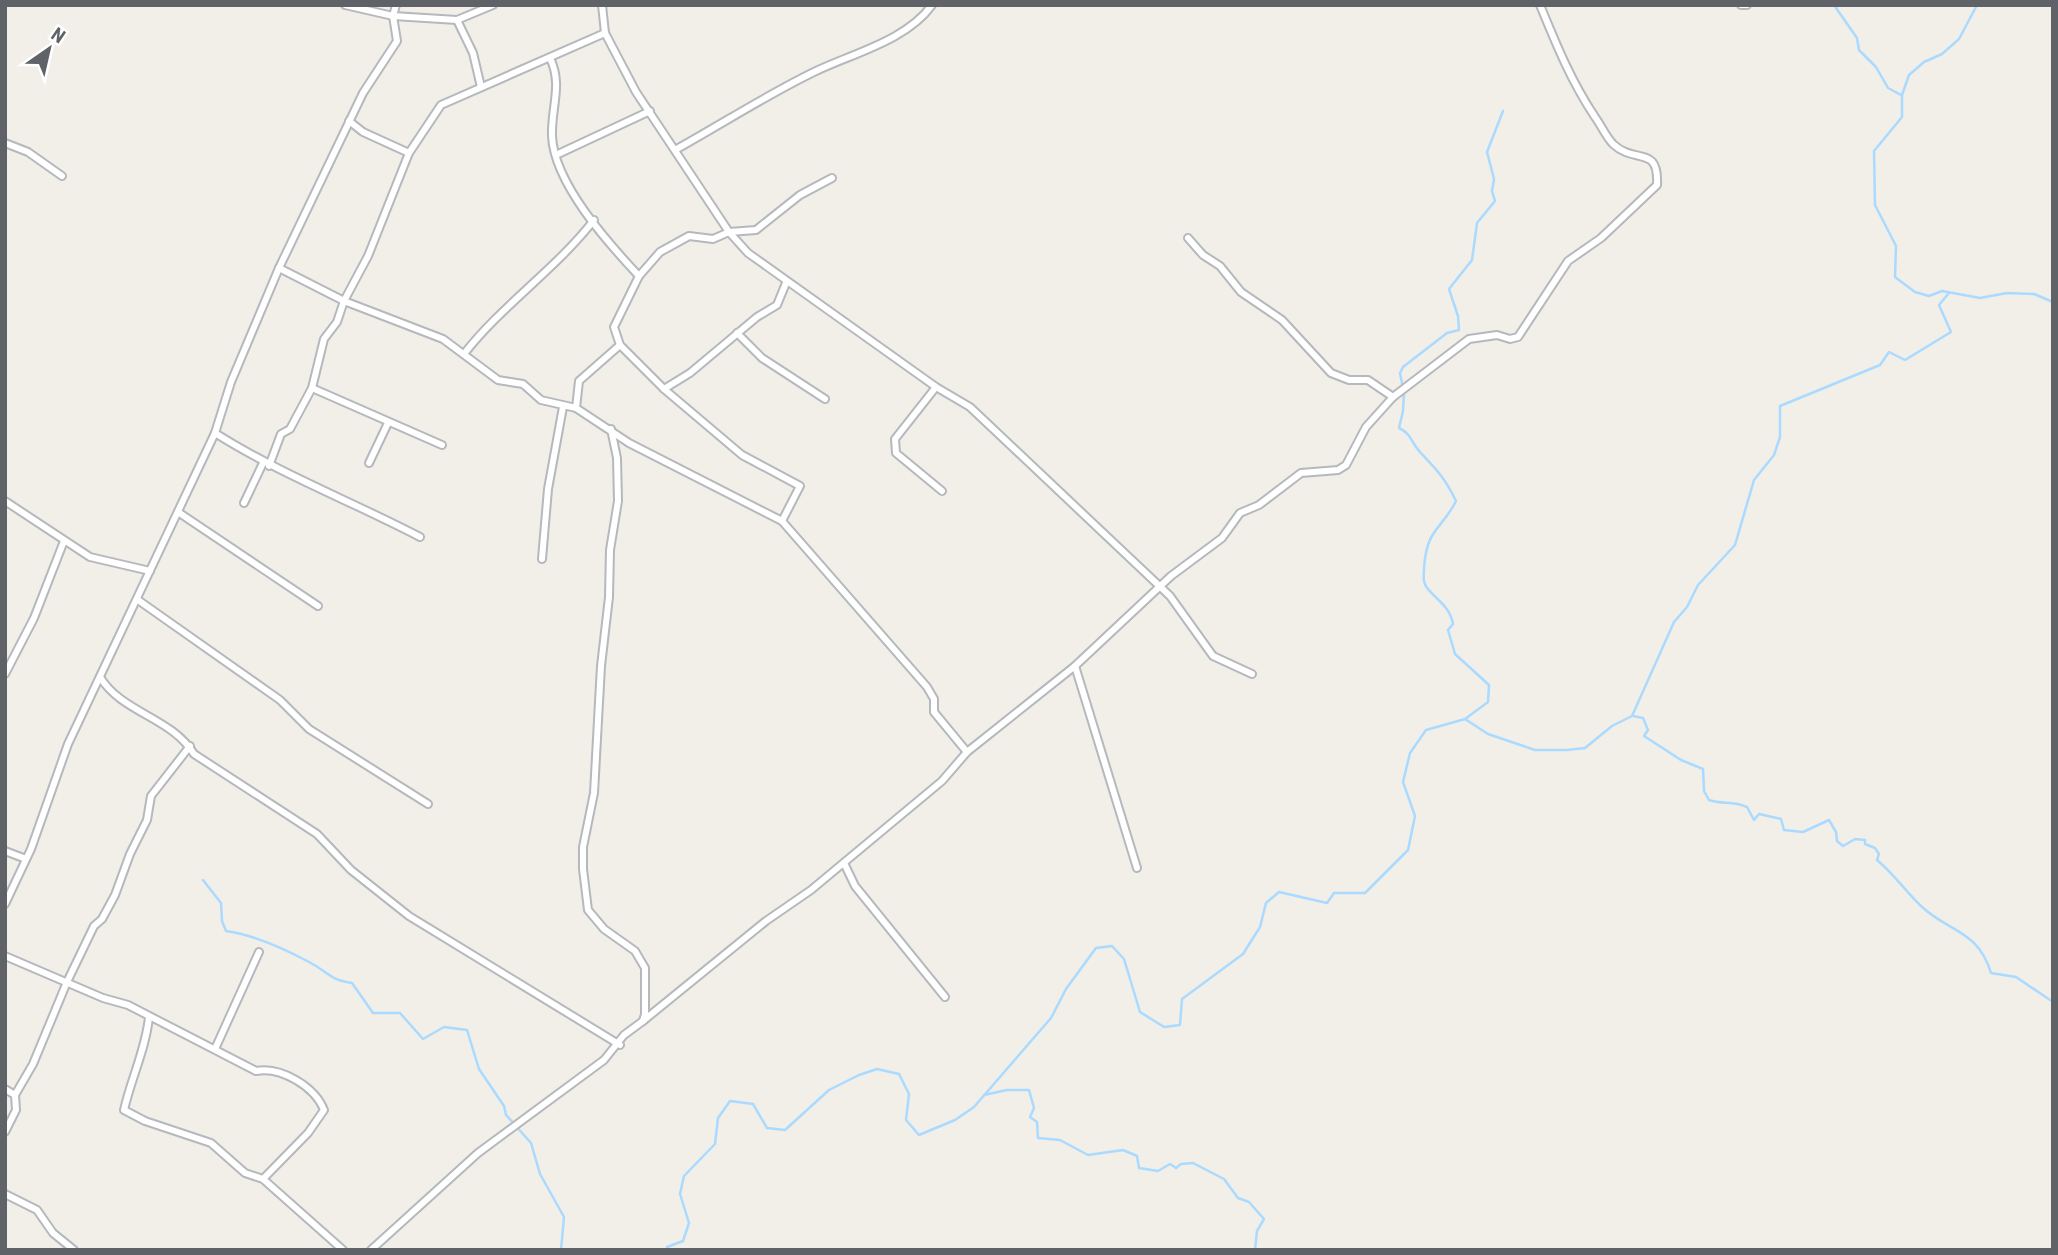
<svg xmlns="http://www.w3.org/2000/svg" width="2058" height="1255" font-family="'Roboto Condensed',sans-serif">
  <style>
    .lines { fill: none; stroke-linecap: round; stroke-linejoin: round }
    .stream { stroke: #aadaff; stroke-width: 2.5 }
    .minor-casing { stroke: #b5b8bc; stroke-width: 10 }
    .minor { stroke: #fff; stroke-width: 6 }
  </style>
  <rect width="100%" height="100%" fill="#f1efe8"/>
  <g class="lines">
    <g class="stream">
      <polyline points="1834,5 1857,38 1859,50 1876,67 1888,88 1901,95"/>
      <polyline points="1977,5 1959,39 1942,54 1924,62 1909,75 1902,95 1902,117 1874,151 1875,205 1896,246 1895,277 1915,292 1929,296 1942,291 1980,298 2007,293 2034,294 2053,302"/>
      <path d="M1633,716l10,2 5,12 -4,6 37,24 22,9 1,22 5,9c14,5 23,0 38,7l7,13 5,-6 22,5 3,11 19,2 26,-12 7,12 1,9 6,5 12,-7 10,1v4l10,4 4,6 -2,6c17,14 29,32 45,47 27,25 56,23 69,66l25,4 37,25"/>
      <path d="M1465,719l23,-17 1,-17 -34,-31 -7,-24 5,-6c-3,-17 -15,-23 -25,-35 -6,-7 -4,-13 -4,-21 3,-41 17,-37 32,-67 -11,-23 -19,-31 -36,-49 -9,-9 -8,-18 -21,-24l4,-17 1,-18 -4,-20 3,-6 44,-34 12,-3 -1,-14 -9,-27 23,-29 5,-37 18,-22 -3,-10 2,-12 -7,-27 16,-41"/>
      <path d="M203,880l18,23 1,18 4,10c28,4 57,17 83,31 20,10 18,17 43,21l21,30h27l23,26 21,-12 23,3 12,39 25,37 2,9 25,28 9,31 24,43 -3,33"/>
      <polyline points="984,1095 1007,1090 1029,1090 1034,1108 1030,1117 1037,1122 1038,1138 1060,1140 1088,1155 1123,1150 1137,1156 1139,1168 1158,1171 1170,1164 1176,1168 1181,1164 1193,1163 1224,1179 1238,1198 1249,1202 1264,1219 1257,1231 1255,1250"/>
      <polyline points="667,1250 667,1247 683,1241 689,1223 680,1194 684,1176 715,1144 718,1118 730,1101 753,1104 767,1128 785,1130 829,1090 859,1075 877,1069 899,1074 909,1094 906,1120 919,1135 955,1120 974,1107 1051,1018 1066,989 1096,948 1112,946 1124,959 1140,1012 1164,1027 1180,1025 1182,999 1243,954 1260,927 1266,903 1279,892 1327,903 1334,893 1365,893 1408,850 1415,816 1403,782 1410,753 1426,730 1465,719 1488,734 1535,750 1567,750 1585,748 1612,726 1632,716 1674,622 1687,607 1698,585 1735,545 1754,480 1774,455 1780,437 1780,406 1880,365 1889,352 1905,360 1951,332 1939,305 1949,293"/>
    </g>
    <g class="minor-casing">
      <g id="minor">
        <polyline points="345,5 393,16 457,20 493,5"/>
        <polyline points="602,5 605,33 636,92 729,232 748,253 936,387 970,407 1170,596 1213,656 1252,674"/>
        <polyline points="1741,5 1747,5"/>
        <polyline points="457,20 473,53 481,87"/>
        <path d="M550,58c13,27 1,49 2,78 2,47 56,107 87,140"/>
        <polyline points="349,121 363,132 409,153"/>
        <polyline points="5,143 28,152 62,176"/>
        <path d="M675,150c47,-26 93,-56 141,-79 38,-18 91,-31 116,-66"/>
        <polyline points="556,155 650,111"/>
        <polyline points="1188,238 1203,255 1220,266 1241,292 1282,320 1331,373 1349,380 1368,380 1393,397"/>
        <polyline points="279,268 344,301 443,339 498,380 523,384 541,400 576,408 629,443 782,521 927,687 934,699 934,712 967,752"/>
        <polyline points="737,333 762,358 825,399"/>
        <path d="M464,354c38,-49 91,-84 130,-134"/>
        <polyline points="936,387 895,439 896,453 942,491"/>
        <polyline points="312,388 442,445"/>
        <polyline points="664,389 690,373 757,317 777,305 786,283"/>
        <polyline points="576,408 579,381 620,345"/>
        <path d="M215,433c65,41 136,68 205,104"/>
        <polyline points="369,463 388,423"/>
        <polyline points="269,466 281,434 290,429 312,388 324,339 337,322 344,301 368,256 409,153 441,105 605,33"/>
        <polyline points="5,501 90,557 150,571"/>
        <polyline points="244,503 263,463"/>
        <polyline points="178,512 318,606"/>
        <polyline points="782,521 800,486 742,455 664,389 620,345 614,327 639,276 660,252 689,236 713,239 729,232 756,230 800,195 832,178"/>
        <polyline points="542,559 548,489 563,407"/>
        <polyline points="138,600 280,700 309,729 428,804"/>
        <polyline points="1075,666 1137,868"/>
        <polyline points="5,674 34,618 64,541"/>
        <path d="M100,677c22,36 71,40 94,77l123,80 34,36 58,46 211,129"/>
        <polyline points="5,851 26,859"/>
        <polyline points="844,863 855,886 945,997"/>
        <polyline points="5,904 31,849 68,744 215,433 231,382 279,268 363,93 397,41 393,16 396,5"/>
        <path d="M5,956l98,42 25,7 128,66c25,-5 59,16 68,39l-16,23 -45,46"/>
        <path d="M149,1017c-3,31 -18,62 -25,93l21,11 66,22 34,30 18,6 80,71"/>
        <path d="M643,1021l123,-100 45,-31 131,-109 25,-29 108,-86 96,-90 51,-38 18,-25 19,-8 42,-32 37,-3 8,-5 20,-38 27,-30 76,-58 28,-4 13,4 8,-2 50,-76 33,-23 56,-53c2,-41 -22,-20 -44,-41 -7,-7 -12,-19 -18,-27 -24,-36 -39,-73 -55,-112"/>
        <polyline points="215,1049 259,952"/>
        <polyline points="5,1089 15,1095 33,1064 67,982 94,926 102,919 115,895 130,854 147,820 151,796 190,746"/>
        <polyline points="5,1132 16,1110 15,1095"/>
        <polyline points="5,1194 37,1210 53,1233 74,1250"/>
        <polyline points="371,1250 478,1153 604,1060 624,1035 643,1021 645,1014 645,968 635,951 604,929 588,910 583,869 583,847 594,793 601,666 609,597 610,550 618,501 617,458 611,429"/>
      </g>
    </g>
    <use href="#minor" class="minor"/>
  </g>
  <rect width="2058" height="1255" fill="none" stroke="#5f6368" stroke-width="14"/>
  <g transform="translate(49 49) rotate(34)" stroke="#ffffff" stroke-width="5" paint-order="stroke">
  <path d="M0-5L12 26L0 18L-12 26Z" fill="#5f6368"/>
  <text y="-10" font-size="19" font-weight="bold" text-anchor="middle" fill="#5f6368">N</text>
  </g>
</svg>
